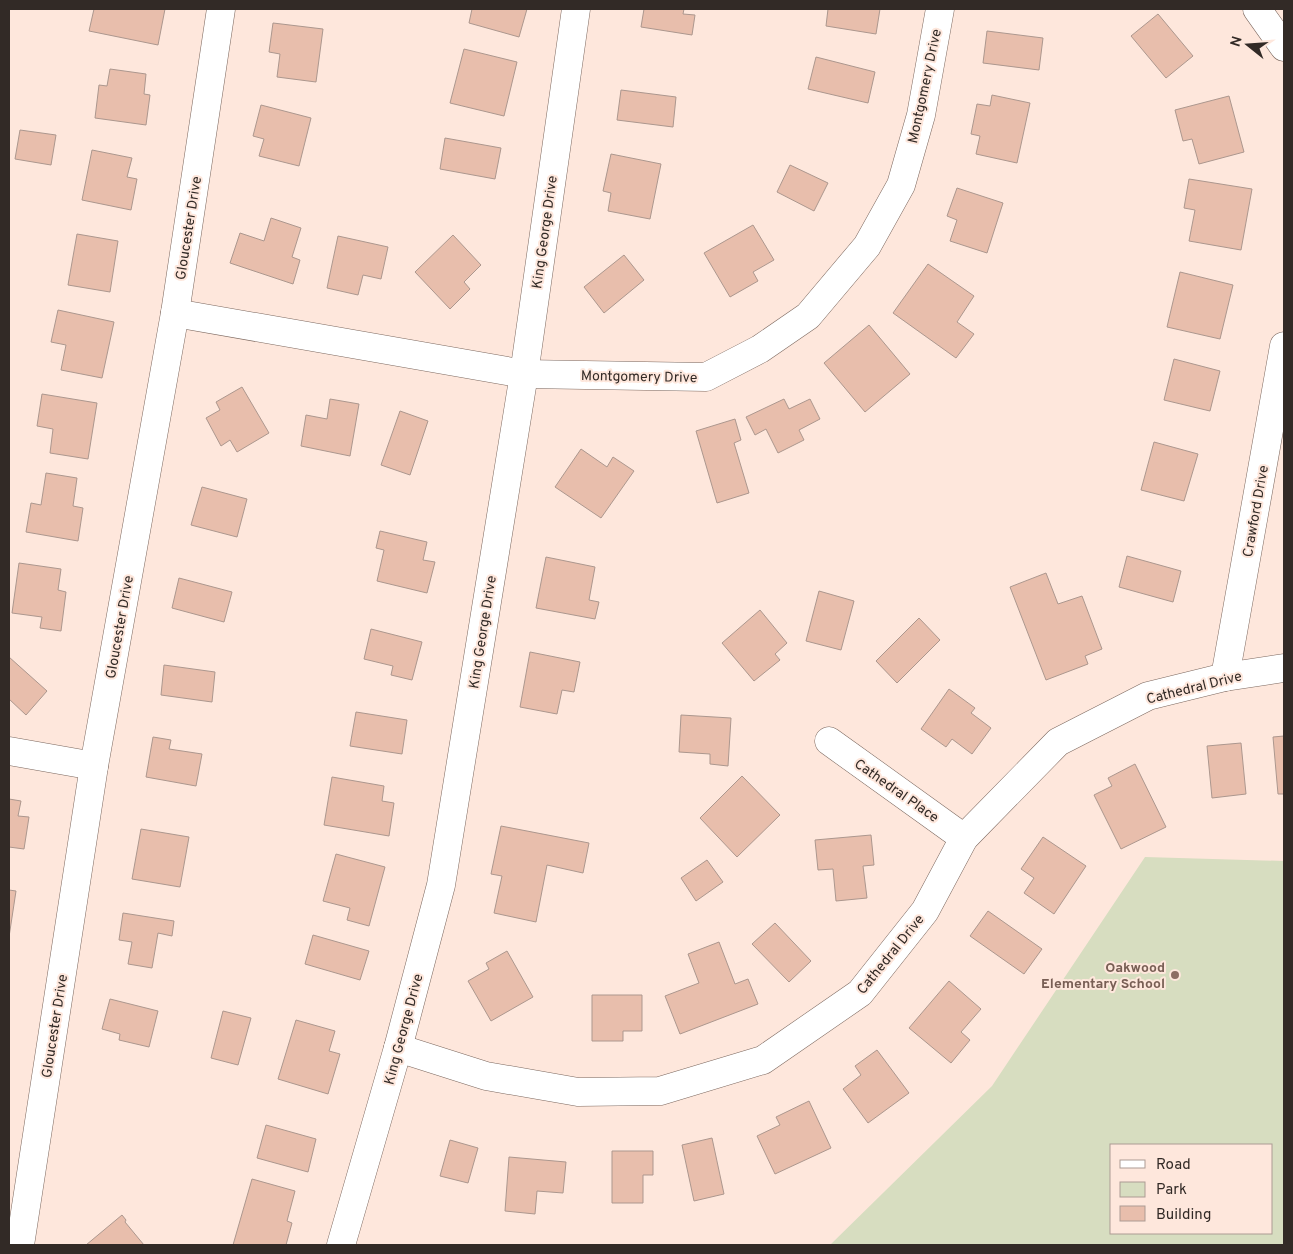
<svg xmlns="http://www.w3.org/2000/svg" width="1293" height="1254" font-family="Overpass,sans-serif">
  <style>
    .green { fill: #d7ddc0; fill-rule: evenodd }
    .building { fill: #e8beac; stroke: #ac978e }
    .lines { fill: none; stroke-linecap: round; stroke-linejoin: round }
    .minor-casing { stroke: #7c685f; stroke-width: 29 }
    .minor { stroke: #fff; stroke-width: 28 }
    .education-dot { fill: #8d6e63; stroke: #fee7dc; stroke-width: 2 }
    .labels { text-anchor: middle; stroke-width: 4; stroke-linejoin: round; paint-order: stroke }
    .street-label { font-size: 14px; fill: #322a26; stroke: #fee7dc }
    .education-label { font-size: 14px; font-weight: bold; fill: #785e54; stroke: #fee7dc; text-anchor: end }
  </style>
  <rect width="100%" height="100%" fill="#fee7dc"/>
  <path class="green" d="M1145,857l139,4v384h-454l162,-159zM1112,1145h160v88h-160z"/>
  <g class="building">
    <polygon points="94,9 165,9 158,45 89,31"/>
    <polygon points="472,9 527,9 519,37 469,23"/>
    <polygon points="644,9 684,9 683,14 695,15 692,35 641,27"/>
    <polygon points="828,9 880,9 876,34 826,26"/>
    <polygon points="1158,14 1193,56 1166,78 1131,36"/>
    <polygon points="273,23 323,29 316,82 277,77 280,54 269,52"/>
    <polygon points="987,31 1043,38 1039,70 983,63"/>
    <polygon points="464,49 517,62 504,116 450,103"/>
    <polygon points="816,57 875,72 868,103 808,89"/>
    <polygon points="110,69 146,74 144,94 150,95 146,125 95,118 99,85 107,86"/>
    <polygon points="621,90 676,97 673,127 617,120"/>
    <polygon points="992,95 1030,103 1017,163 976,154 980,136 971,134 977,104 990,106"/>
    <polygon points="1229,96 1244,152 1199,164 1192,139 1183,141 1175,110"/>
    <polygon points="261,105 311,118 299,166 259,156 264,139 253,136"/>
    <polygon points="20,130 56,135 51,165 15,159"/>
    <polygon points="445,138 501,148 495,179 440,169"/>
    <polygon points="92,150 132,158 127,177 137,179 131,210 82,200"/>
    <polygon points="611,154 661,164 650,219 608,211 611,193 603,191"/>
    <polygon points="790,165 828,183 814,211 777,192"/>
    <polygon points="1189,179 1252,189 1241,250 1189,241 1195,210 1184,208"/>
    <polygon points="957,188 1003,203 987,253 950,241 957,220 947,216"/>
    <polygon points="271,218 301,228 292,257 300,260 293,284 230,263 240,233 264,241"/>
    <polygon points="753,225 774,260 753,272 758,281 730,297 704,253"/>
    <polygon points="77,234 118,241 110,292 68,285"/>
    <polygon points="453,235 481,265 464,282 470,289 450,309 415,272"/>
    <polygon points="338,236 388,247 381,279 363,275 358,295 327,288"/>
    <polygon points="624,255 644,280 604,313 584,287"/>
    <polygon points="928,264 974,296 957,322 974,334 956,358 893,313"/>
    <polygon points="1180,272 1233,285 1220,339 1167,327"/>
    <polygon points="58,310 114,322 102,378 61,370 66,345 51,342"/>
    <polygon points="869,325 910,374 865,412 824,363"/>
    <polygon points="1174,359 1220,371 1210,411 1164,400"/>
    <polygon points="242,387 269,433 237,452 230,440 221,446 206,418 220,410 216,402"/>
    <polygon points="42,394 97,403 88,459 50,453 53,429 37,426"/>
    <polygon points="330,399 359,404 350,456 301,446 306,415 327,419"/>
    <polygon points="784,399 789,409 810,399 820,419 799,430 804,440 778,453 766,429 755,435 746,417"/>
    <polygon points="400,411 428,421 410,475 381,465"/>
    <polygon points="735,419 741,440 734,443 749,493 717,503 696,431"/>
    <polygon points="1154,442 1198,454 1184,501 1141,490"/>
    <polygon points="581,449 607,467 613,457 634,471 601,518 555,487"/>
    <polygon points="46,473 77,478 73,506 83,508 78,541 26,532 31,503 41,505"/>
    <polygon points="202,487 247,499 237,537 191,525"/>
    <polygon points="380,531 427,542 423,560 435,562 427,593 377,581 384,550 376,548"/>
    <polygon points="1127,556 1181,571 1173,602 1119,587"/>
    <polygon points="546,557 595,567 589,600 599,602 595,619 536,608"/>
    <polygon points="19,563 61,569 58,590 66,592 61,631 40,628 42,617 12,613"/>
    <polygon points="1046,573 1058,604 1082,596 1102,649 1085,656 1088,664 1046,680 1010,587"/>
    <polygon points="179,578 232,592 224,622 172,608"/>
    <polygon points="819,591 854,601 841,650 806,641"/>
    <polygon points="760,610 787,643 775,654 780,660 754,681 722,643"/>
    <polygon points="919,618 940,640 897,683 876,661"/>
    <polygon points="371,629 422,642 412,680 391,675 393,666 364,659"/>
    <polygon points="530,652 580,662 574,692 562,690 557,714 520,707"/>
    <polygon points="9,657 47,691 26,715 9,699"/>
    <polygon points="164,665 215,672 212,702 161,695"/>
    <polygon points="949,689 975,708 971,713 991,728 972,754 952,739 946,747 921,729"/>
    <polygon points="356,712 407,720 402,754 350,746"/>
    <polygon points="681,715 731,718 728,766 710,764 710,754 679,752"/>
    <polygon points="1284,736 1284,794 1278,794 1273,737"/>
    <polygon points="153,737 171,740 169,749 202,754 196,786 146,777"/>
    <polygon points="1241,743 1246,794 1212,798 1207,746"/>
    <polygon points="1135,764 1166,827 1121,849 1094,795 1112,786 1108,778"/>
    <polygon points="742,776 780,815 737,857 700,818"/>
    <polygon points="332,777 384,786 382,801 394,803 389,836 324,825"/>
    <polygon points="9,799 21,801 18,816 29,817 24,849 9,847"/>
    <polygon points="501,826 589,843 583,873 547,865 536,922 494,913 502,876 491,874"/>
    <polygon points="141,829 189,837 180,887 132,879"/>
    <polygon points="871,835 874,865 863,866 867,898 836,901 833,869 818,870 815,840"/>
    <polygon points="1043,837 1086,866 1054,914 1024,893 1034,878 1021,869"/>
    <polygon points="336,854 385,867 369,926 347,920 350,908 323,901"/>
    <polygon points="707,860 723,882 696,901 681,878"/>
    <polygon points="9,890 16,891 9,937"/>
    <polygon points="988,911 1042,949 1024,974 970,936"/>
    <polygon points="123,913 174,921 172,936 158,933 152,968 128,964 132,942 119,940"/>
    <polygon points="775,923 811,961 789,982 752,944"/>
    <polygon points="313,935 369,951 360,980 305,964"/>
    <polygon points="719,942 735,984 748,979 758,1004 680,1034 665,996 699,983 688,954"/>
    <polygon points="507,951 533,997 491,1021 468,981 489,969 486,963"/>
    <polygon points="949,981 981,1009 961,1032 970,1040 951,1063 909,1028"/>
    <polygon points="592,995 642,995 642,1031 623,1031 623,1041 592,1041"/>
    <polygon points="110,999 158,1011 149,1047 119,1040 120,1034 102,1029"/>
    <polygon points="223,1011 251,1018 238,1065 211,1058"/>
    <polygon points="296,1020 335,1031 329,1051 340,1054 328,1094 278,1079"/>
    <polygon points="877,1050 909,1093 868,1123 843,1089 861,1075 855,1066"/>
    <polygon points="809,1101 831,1148 775,1174 757,1136 780,1125 776,1117"/>
    <polygon points="266,1125 316,1139 308,1172 257,1158"/>
    <polygon points="712,1138 724,1194 694,1201 682,1145"/>
    <polygon points="450,1140 478,1148 468,1183 440,1176"/>
    <polygon points="612,1151 653,1151 653,1175 643,1175 643,1203 612,1203"/>
    <polygon points="509,1157 566,1162 563,1193 537,1191 535,1214 505,1211"/>
    <polygon points="252,1179 295,1191 287,1221 292,1223 286,1245 233,1245"/>
    <polygon points="122,1215 126,1220 125,1222 144,1245 86,1245"/>
  </g>
  <g class="lines">
    <g class="minor-casing">
      <g id="minor">
        <polyline points="1257,9 1284,47"/>
        <polyline points="175,313 524,374 706,377 760,349 808,316 867,246 901,185 921,115 940,9"/>
        <polyline points="1225,677 1284,346"/>
        <polyline points="829,741 964,838"/>
        <polyline points="9,751 94,766"/>
        <polyline points="398,1048 486,1076 578,1092 660,1091 763,1060 860,993 925,911 964,838 1058,742 1148,696 1225,677 1284,668"/>
        <polyline points="20,1245 94,766 175,313 221,9"/>
        <polyline points="341,1245 398,1048 441,885 524,374 576,9"/>
      </g>
    </g>
    <use href="#minor" class="minor"/>
  </g>
  <circle class="education-dot" cx="1175" cy="975" r="5"/>
  <g class="labels">
    <g class="street-label">
      <text transform="translate(924 86) rotate(-78)" y="5">Montgomery Drive</text>
      <text transform="translate(188 228) rotate(-81)" y="5">Gloucester Drive</text>
      <text transform="translate(544 232) rotate(-82)" y="5">King George Drive</text>
      <text transform="translate(639 376) rotate(1)" y="5">Montgomery Drive</text>
      <text transform="translate(1255 511) rotate(-80)" y="5">Crawford Drive</text>
      <text transform="translate(119 627) rotate(-80)" y="5">Gloucester Drive</text>
      <text transform="translate(482 632) rotate(-81)" y="5">King George Drive</text>
      <text transform="translate(1194 687) rotate(-14)" y="5">Cathedral Drive</text>
      <text transform="translate(897 790) rotate(35)" y="5">Cathedral Place</text>
      <text transform="translate(890 954) rotate(-51)" y="5">Cathedral Drive</text>
      <text transform="translate(54 1026) rotate(-81)" y="5">Gloucester Drive</text>
      <text transform="translate(403 1029) rotate(-75)" y="5">King George Drive</text>
    </g>
    <g class="education-label">
      <text x="1165" y="972">Oakwood<tspan x="1165" dy="16">Elementary School</tspan></text>
    </g>
  </g>
  <rect width="1293" height="1254" fill="none" stroke="#322a26" stroke-width="20"/>
  <rect x="1110" y="1144" width="162" height="90" fill="#fee7dc" stroke="#ac9b93"/>
  <rect x="1120" y="1160" width="25" height="8" fill="#ffffff" stroke="#ac9b93"/>
  <text x="1156" y="1169" font-size="15" fill="#322a26">Road</text>
  <rect x="1120" y="1182" width="25" height="15" fill="#d7ddc0" stroke="#ac9b93"/>
  <text x="1156" y="1194" font-size="15" fill="#322a26">Park</text>
  <rect x="1120" y="1206" width="25" height="15" fill="#e8beac" stroke="#ac9b93"/>
  <text x="1156" y="1219" font-size="15" fill="#322a26">Building</text>
  <g transform="translate(1248 45) rotate(287)" stroke="#fee7dc" stroke-width="4" paint-order="stroke">
  <path d="M0-4L9 19L0 12L-9 19Z" fill="#322a26"/>
  <text y="-8" font-size="14" font-weight="bold" text-anchor="middle" fill="#322a26">N</text>
  </g>
</svg>
